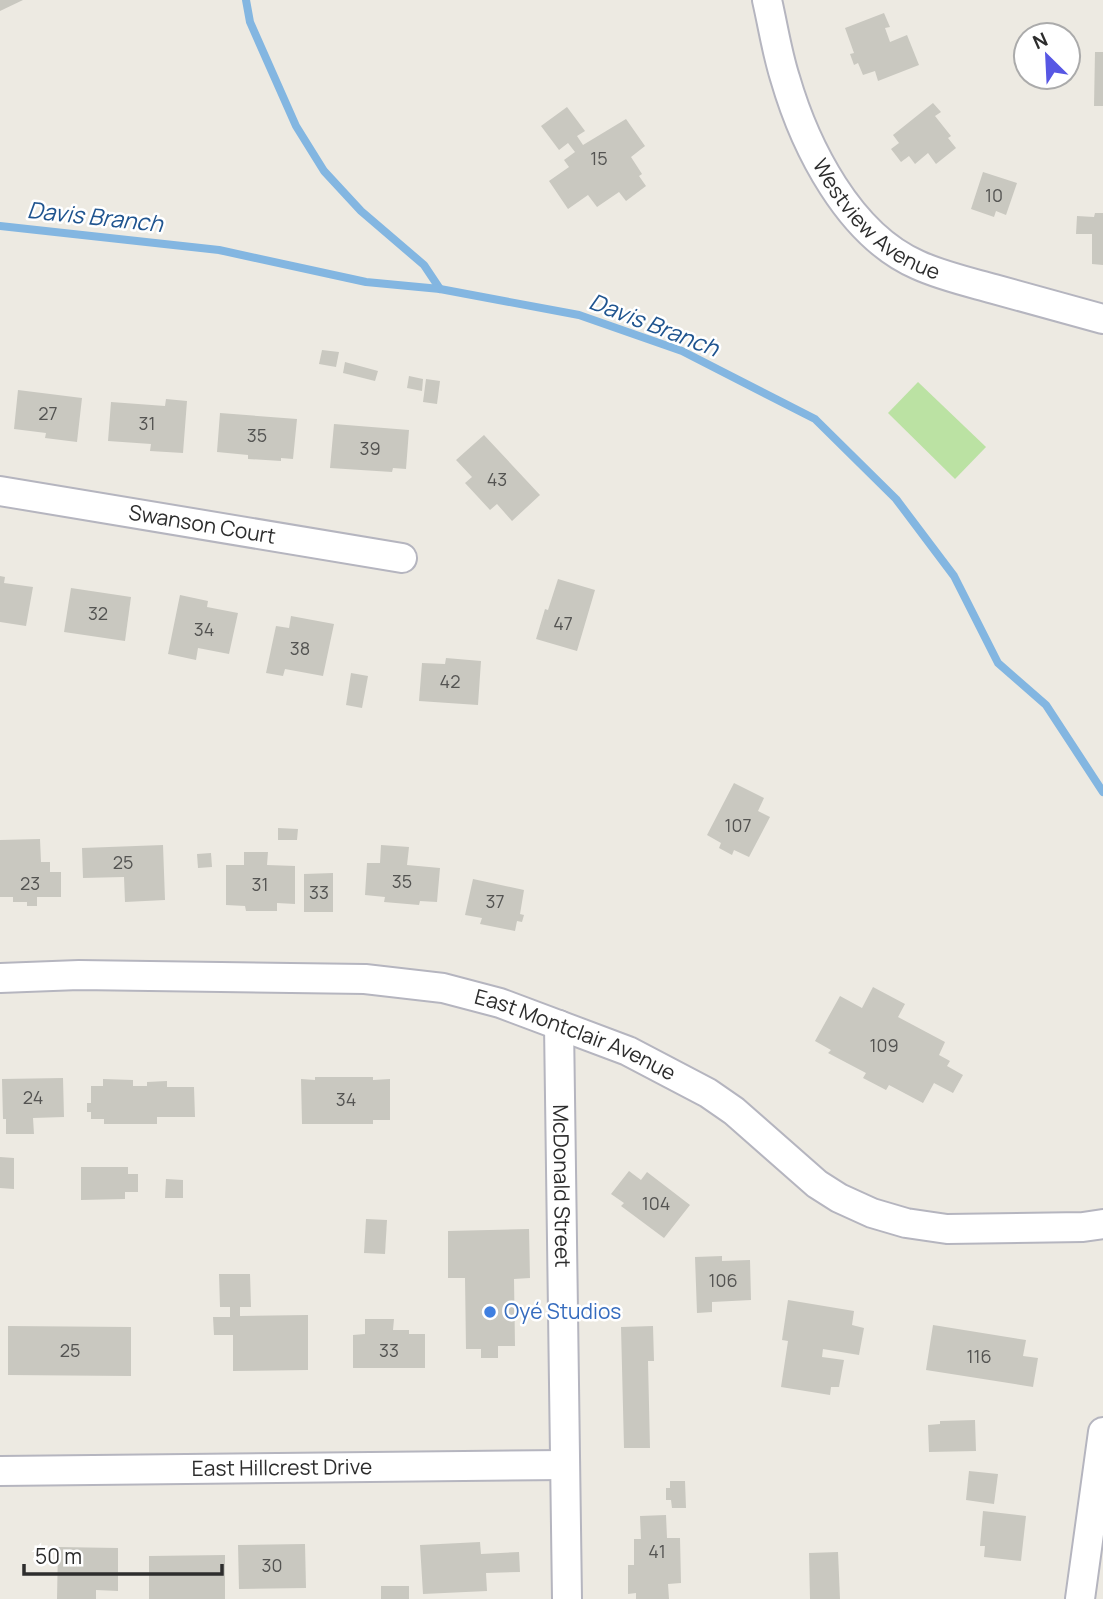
<svg xmlns="http://www.w3.org/2000/svg" width="1103" height="1599" font-family="Manrope,sans-serif">
  <style>
    .pitch { fill: #bbe2a3 }
    .lines { fill: none; stroke-linecap: round; stroke-linejoin: round }
    .stream { stroke: #83b6e1; stroke-width: 8 }
    .building { fill: #c9c8c0 }
    .minor-casing { stroke: #b5b5bf; stroke-width: 32 }
    .minor { stroke: #fff; stroke-width: 28 }
    .shop-dot { fill: #3f7fe0; stroke: #fff; stroke-width: 2.5 }
    .labels { text-anchor: middle; stroke-width: 5; stroke-linejoin: round; paint-order: stroke }
    .number-label { font-size: 18px; fill: #545452 }
    .street-label { font-size: 21px; fill: #2d2d2d; stroke: #fff }
    .shop-label { font-size: 21px; fill: #366cbe; stroke: #fff; text-anchor: start }
    .water-label { font-size: 23px; font-style: italic; fill: #1f548f; stroke: #fff }
  </style>
  <rect width="100%" height="100%" fill="#edeae2"/>
  <polygon class="pitch" points="918,382 986,447 955,479 888,413"/>
  <g class="lines">
    <g class="stream">
      <polyline points="246,0 250,22 296,126 324,171 361,211 424,265 440,289"/>
      <polyline points="0,226 219,250 366,282 440,289 579,315 682,351 815,419 896,499 954,576 998,663 1046,705 1103,792"/>
    </g>
  </g>
  <g class="building">
    <polygon points="0,0 23,0 0,11"/>
    <polygon points="884,13 890,27 885,28 890,42 907,35 919,65 878,81 875,71 863,75 858,63 854,65 850,54 854,53 845,28"/>
    <polygon points="1095,52 1103,52 1103,106 1094,106"/>
    <polygon points="933,103 941,112 935,116 951,136 948,138 956,148 936,164 928,153 915,164 909,156 901,162 891,149 899,143 893,135"/>
    <polygon points="567,107 585,131 577,136 583,145 626,119 645,146 631,157 642,174 639,176 646,186 626,201 619,192 597,207 588,195 568,209 549,181 569,167 564,160 575,152 568,143 559,150 541,126"/>
    <polygon points="983,172 1017,183 1006,215 996,211 994,217 971,209"/>
    <polygon points="1095,213 1103,213 1103,265 1092,264 1092,234 1076,234 1077,216 1094,217"/>
    <polygon points="322,350 339,352 336,367 319,364"/>
    <polygon points="345,362 378,371 375,381 343,373"/>
    <polygon points="409,376 423,379 422,391 407,388"/>
    <polygon points="426,379 440,381 437,404 423,402"/>
    <polygon points="18,390 82,398 77,442 45,438 46,433 14,429"/>
    <polygon points="166,399 187,401 183,453 150,451 151,444 108,441 111,402 165,406"/>
    <polygon points="220,413 297,419 293,459 281,458 281,461 248,459 248,455 217,452"/>
    <polygon points="334,424 409,430 406,469 393,468 392,472 330,468"/>
    <polygon points="484,435 540,495 512,521 497,504 490,510 465,483 472,477 456,460"/>
    <polygon points="0,576 5,577 4,583 33,587 26,626 0,622"/>
    <polygon points="558,579 595,590 577,651 536,639 545,609 548,610"/>
    <polygon points="71,588 131,597 125,641 64,632"/>
    <polygon points="180,595 208,601 207,607 238,613 229,654 198,648 196,660 168,654"/>
    <polygon points="291,616 334,624 323,676 285,669 283,676 266,673 276,626 289,628"/>
    <polygon points="446,658 481,661 478,705 419,701 422,663 445,664"/>
    <polygon points="351,673 368,676 362,708 346,705"/>
    <polygon points="734,783 764,798 758,811 770,817 749,857 734,850 732,855 719,848 721,843 707,835"/>
    <polygon points="278,828 298,829 297,840 278,840"/>
    <polygon points="40,839 41,862 50,862 50,872 61,872 61,897 37,897 37,906 27,906 27,902 13,902 13,897 0,897 0,840"/>
    <polygon points="163,845 165,900 125,902 124,877 83,878 82,848"/>
    <polygon points="381,845 409,847 407,865 440,868 437,902 420,901 419,905 384,902 385,897 365,895 367,863 380,863"/>
    <polygon points="244,852 268,852 267,865 295,866 295,904 277,903 277,911 246,911 245,906 226,905 226,865 244,865"/>
    <polygon points="211,853 212,867 198,868 197,854"/>
    <polygon points="333,873 333,912 304,912 304,874"/>
    <polygon points="473,879 524,890 520,914 524,915 522,922 517,921 515,931 480,924 482,918 465,915"/>
    <polygon points="873,987 905,1004 898,1017 945,1042 939,1055 950,1061 947,1066 963,1075 953,1093 934,1083 923,1103 889,1085 886,1090 863,1078 866,1073 828,1053 831,1050 815,1041 840,996 862,1008"/>
    <polygon points="315,1077 373,1077 373,1080 390,1079 390,1120 373,1120 373,1124 302,1124 301,1079 315,1080"/>
    <polygon points="63,1078 64,1117 33,1118 34,1134 6,1134 6,1119 3,1119 2,1079"/>
    <polygon points="103,1079 133,1080 133,1086 147,1086 147,1082 167,1081 167,1087 194,1087 195,1117 157,1117 157,1124 104,1124 104,1119 91,1119 91,1112 87,1112 87,1103 91,1103 91,1086 103,1086"/>
    <polygon points="0,1157 14,1158 14,1189 0,1188"/>
    <polygon points="81,1167 128,1167 128,1174 138,1174 138,1192 125,1192 125,1199 81,1200"/>
    <polygon points="629,1171 641,1180 647,1172 690,1205 664,1238 621,1206 624,1203 611,1194"/>
    <polygon points="166,1179 183,1180 183,1198 165,1198"/>
    <polygon points="366,1219 387,1220 385,1254 364,1253"/>
    <polygon points="529,1229 530,1278 514,1279 515,1346 498,1346 498,1358 481,1358 481,1349 466,1349 465,1278 448,1278 448,1231"/>
    <polygon points="722,1256 722,1261 750,1260 751,1300 712,1302 712,1312 697,1313 695,1257"/>
    <polygon points="219,1274 250,1274 251,1307 240,1307 240,1316 308,1315 308,1370 233,1371 233,1335 214,1335 213,1317 230,1317 230,1307 220,1307"/>
    <polygon points="788,1300 854,1311 852,1325 864,1328 859,1355 823,1349 822,1357 844,1360 839,1387 831,1387 830,1395 781,1387 788,1341 782,1340"/>
    <polygon points="365,1319 394,1319 393,1330 409,1330 409,1334 425,1334 425,1368 353,1368 353,1335 365,1334"/>
    <polygon points="933,1325 1026,1340 1023,1356 1038,1358 1033,1387 926,1370"/>
    <polygon points="8,1326 131,1327 131,1376 8,1375"/>
    <polygon points="653,1326 654,1361 648,1361 650,1448 624,1448 621,1327"/>
    <polygon points="975,1420 976,1451 929,1452 928,1425 940,1424 940,1421"/>
    <polygon points="969,1471 998,1474 994,1504 966,1500"/>
    <polygon points="670,1481 685,1481 686,1508 672,1508 671,1500 666,1500 666,1488 670,1488"/>
    <polygon points="983,1511 1026,1516 1021,1561 984,1557 985,1546 980,1546"/>
    <polygon points="666,1515 667,1538 680,1538 681,1583 668,1584 669,1599 636,1599 636,1593 628,1594 628,1565 634,1565 634,1539 641,1539 640,1516"/>
    <polygon points="480,1542 481,1554 519,1552 520,1572 486,1573 487,1591 423,1594 420,1545"/>
    <polygon points="305,1544 306,1588 239,1589 238,1545"/>
    <polygon points="58,1547 118,1548 118,1591 96,1590 96,1599 57,1599"/>
    <polygon points="838,1552 840,1599 810,1599 809,1553"/>
    <polygon points="225,1555 225,1599 149,1599 149,1556"/>
    <rect x="381" y="1586" width="28" height="13"/>
  </g>
  <g class="lines">
    <g class="minor-casing">
      <g id="minor">
        <path id="s1" d="M767,0c6,26 10,53 18,78 20,69 64,157 133,187 24,11 51,17 76,24 37,10 73,20 109,30"/>
        <path id="s2" d="M0,491l402,67"/>
        <path id="s3" d="M0,978l79,-3 286,4 78,9 57,15 128,48 80,42 26,18 83,73 22,14 33,15 34,10 41,6 136,-2 20,-3"/>
        <path id="s4" d="M559,1025l8,574"/>
        <path id="s5" d="M0,1471l564,-6"/>
        <polyline points="1080,1599 1103,1432"/>
      </g>
    </g>
    <use href="#minor" class="minor"/>
  </g>
  <circle class="shop-dot" cx="490" cy="1312" r="7"/>
  <g class="labels">
    <g class="number-label">
      <text x="599" y="165">15</text>
      <text x="994" y="202">10</text>
      <text x="48" y="420">27</text>
      <text x="147" y="430">31</text>
      <text x="257" y="442">35</text>
      <text x="370" y="455">39</text>
      <text x="497" y="486">43</text>
      <text x="98" y="620">32</text>
      <text x="563" y="630">47</text>
      <text x="204" y="636">34</text>
      <text x="300" y="655">38</text>
      <text x="450" y="688">42</text>
      <text x="738" y="832">107</text>
      <text x="123" y="869">25</text>
      <text x="402" y="888">35</text>
      <text x="30" y="890">23</text>
      <text x="260" y="891">31</text>
      <text x="319" y="899">33</text>
      <text x="495" y="908">37</text>
      <text x="884" y="1052">109</text>
      <text x="33" y="1104">24</text>
      <text x="346" y="1106">34</text>
      <text x="656" y="1210">104</text>
      <text x="723" y="1287">106</text>
      <text x="70" y="1357">25</text>
      <text x="389" y="1357">33</text>
      <text x="979" y="1363">116</text>
      <text x="657" y="1558">41</text>
      <text x="272" y="1572">30</text>
    </g>
    <g class="street-label">
      <text dy="7" stroke="none"><textPath href="#s1" startOffset="254">Westview Avenue</textPath></text>
      <text dy="7" stroke="none"><textPath href="#s2" startOffset="205">Swanson Court</textPath></text>
      <text dy="7" stroke="none"><textPath href="#s3" startOffset="584">East Montclair Avenue</textPath></text>
      <text dy="7" stroke="none"><textPath href="#s4" startOffset="161">McDonald Street</textPath></text>
      <text dy="7" stroke="none"><textPath href="#s5" startOffset="282">East Hillcrest Drive</textPath></text>
    </g>
    <g class="shop-label">
      <text x="504" y="1319">Oyé Studios</text>
    </g>
    <g class="water-label">
      <text transform="translate(95 217) rotate(6)" y="8">Davis Branch</text>
      <text transform="translate(654 325) rotate(21)" y="8">Davis Branch</text>
    </g>
  </g>
  <g transform="translate(1047 56) rotate(336)"><circle r="33" fill="#ffffff" stroke="#ababab" stroke-width="2"/>
  <path d="M0-5L12 26L0 18L-12 26Z" fill="#5757e4"/>
  <text y="-10" font-size="19" font-weight="bold" text-anchor="middle" fill="#2d2d2d">N</text>
  </g>
  <path d="M24 1564v10h198v-10" fill="none" stroke="#2d2d2d" stroke-width="3.5"/>
  <text x="35" y="1564" font-size="21" fill="#2d2d2d" stroke="#ffffff" stroke-width="5" paint-order="stroke">50 m</text>
</svg>
